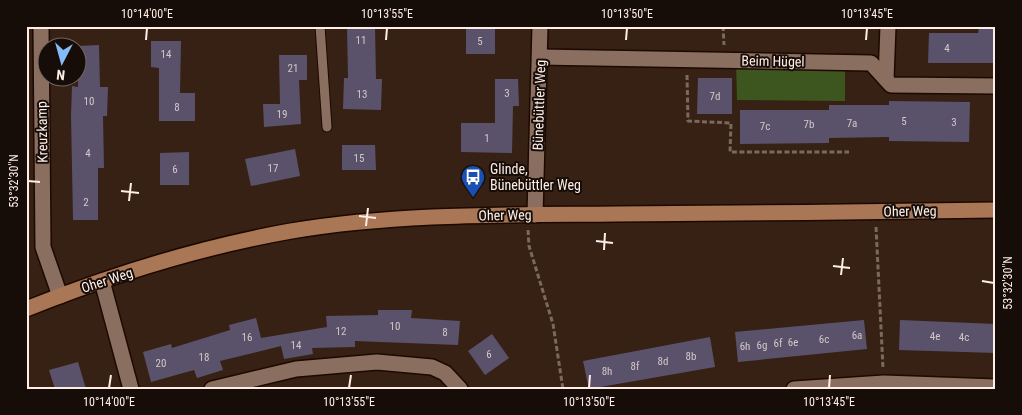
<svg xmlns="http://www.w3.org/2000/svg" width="1022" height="415" font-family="'Roboto Condensed',sans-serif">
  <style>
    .green { fill: #3d551e }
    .building { fill: #5a526b }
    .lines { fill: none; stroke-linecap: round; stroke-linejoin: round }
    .lane-casing { stroke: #1d0901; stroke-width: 11 }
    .street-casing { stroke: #1d0901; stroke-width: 18 }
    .secondary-casing { stroke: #1d0901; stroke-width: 18 }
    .path { stroke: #7c695d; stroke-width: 3; stroke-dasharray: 5 2.5; stroke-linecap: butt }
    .lane { stroke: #8a6f60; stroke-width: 9 }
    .street { stroke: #8a6f60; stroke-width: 15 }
    .secondary { stroke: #a97656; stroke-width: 15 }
    .ticks { fill: none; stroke: #feeee6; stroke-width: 2 }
    .labels { text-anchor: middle; stroke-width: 4; stroke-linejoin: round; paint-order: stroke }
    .number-label { font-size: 11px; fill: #d5c7c7 }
    .street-label { font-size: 14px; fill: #feeee6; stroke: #170d08 }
    .poi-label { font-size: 14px; fill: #feeee6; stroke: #170d08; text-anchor: start }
    .neatline { fill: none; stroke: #feeee6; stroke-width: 2 }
    .ticks-label { font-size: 12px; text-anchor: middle; fill: #feeee6 }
  </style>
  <rect width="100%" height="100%" fill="#362114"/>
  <polygon class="green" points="736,61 845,62 845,101 737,100"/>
  <g class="building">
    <polygon points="347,26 375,26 376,79 382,79 381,110 343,109 344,78 348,78"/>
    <polygon points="495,27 495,54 466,54 466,28"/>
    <polygon points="979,27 996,28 996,63 928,63 929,33 978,33"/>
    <polygon points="151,41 181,41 180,93 195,93 195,121 159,121 159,68 151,67"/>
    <polygon points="99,45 100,87 108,87 107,116 103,116 104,168 98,168 98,220 73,220 71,115 72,86 78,87 78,46"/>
    <polygon points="279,55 307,55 307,80 299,80 301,124 264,127 263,104 280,104"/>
    <polygon points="698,78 732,78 732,114 697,114"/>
    <polygon points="495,79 518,79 519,106 513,106 512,153 461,152 461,123 495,123"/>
    <polygon points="889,101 970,102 969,142 889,141 889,137 829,138 829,143 740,144 740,110 829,110 829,105 889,105"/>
    <polygon points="342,145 375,145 376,170 342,170"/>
    <polygon points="295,149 300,176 251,186 245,159"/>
    <polygon points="189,152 189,185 160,185 160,153"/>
    <polygon points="378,310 412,310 411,318 460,321 458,345 355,341 355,347 312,348 313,354 284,359 281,346 220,361 223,370 197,378 194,370 151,382 143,352 171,344 172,348 230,330 229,325 256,318 261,338 327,327 326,316 378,315"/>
    <polygon points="864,320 867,349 738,362 735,332"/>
    <polygon points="900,320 996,324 996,353 899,350"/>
    <polygon points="492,334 509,358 485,375 468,351"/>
    <polygon points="710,337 715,367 589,389 583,361"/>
    <polygon points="78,362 86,389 55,389 49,370"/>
  </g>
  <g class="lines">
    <g class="lane-casing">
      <polyline id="lane" points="320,26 327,127"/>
    </g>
    <g class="street-casing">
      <g id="street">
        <polyline points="41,26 43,247 60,296"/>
        <polyline points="540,57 871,63 891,85 996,86"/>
        <polyline points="886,79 888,26"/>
        <polyline points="535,215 540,26"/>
        <polyline points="102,281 131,389"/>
        <polyline points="212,389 296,369 377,362 432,367 445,373 460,389"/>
        <polyline points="794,389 884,383 996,387"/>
      </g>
    </g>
    <g class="secondary-casing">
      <path id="secondary" d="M26,309c85,-34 175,-62 265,-78 107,-18 217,-16 325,-17 127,-1 253,-2 380,-4"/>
    </g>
    <g class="path">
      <polyline points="723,26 724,45"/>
      <polyline points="687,75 688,121 731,123 730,152 849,152"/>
      <polyline points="876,227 883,368"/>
      <polyline points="528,230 529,246 553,324 563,389"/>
    </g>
    <use href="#lane" class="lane"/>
    <use href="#street" class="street"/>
    <use href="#secondary" class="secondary"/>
  </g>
  <path class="ticks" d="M146,40l1,-12M386,40l1,-12M626,40l1,-12M866,40l1,-12M28,181l12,1M121,191l18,2M129,201l2,-18M359,216l17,2M366,226l2,-18M596,241l17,2M604,250l1,-17M833,266l17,2M841,275l2,-17M982,281l12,2M109,388l2,-13M349,388l2,-13M589,388l1,-13M829,388l1,-13"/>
  <defs>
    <g id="bus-pin" transform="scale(1.25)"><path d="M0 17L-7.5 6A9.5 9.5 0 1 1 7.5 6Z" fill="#1a4fb4" stroke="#170d08"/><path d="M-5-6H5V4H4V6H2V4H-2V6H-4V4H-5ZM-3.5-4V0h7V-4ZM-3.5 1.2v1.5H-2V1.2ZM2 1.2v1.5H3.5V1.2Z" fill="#fff"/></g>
  </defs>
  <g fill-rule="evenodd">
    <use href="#bus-pin" x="473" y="177"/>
  </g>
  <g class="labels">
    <g class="number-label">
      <text x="361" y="44">11</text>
      <text x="480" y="45">5</text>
      <text x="947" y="52">4</text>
      <text x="166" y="58">14</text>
      <text x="293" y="72">21</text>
      <text x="507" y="97">3</text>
      <text x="362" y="98">13</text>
      <text x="715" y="100">7d</text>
      <text x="89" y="105">10</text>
      <text x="177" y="111">8</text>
      <text x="282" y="118">19</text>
      <text x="904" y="125">5</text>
      <text x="954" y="126">3</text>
      <text x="852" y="127">7a</text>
      <text x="809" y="128">7b</text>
      <text x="765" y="130">7c</text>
      <text x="487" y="142">1</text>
      <text x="88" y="157">4</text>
      <text x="359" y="162">15</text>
      <text x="273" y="172">17</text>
      <text x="175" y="173">6</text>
      <text x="86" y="206">2</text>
      <text x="395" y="330">10</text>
      <text x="341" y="335">12</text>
      <text x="445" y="336">8</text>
      <text x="857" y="339">6a</text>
      <text x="935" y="340">4e</text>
      <text x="247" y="341">16</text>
      <text x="964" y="341">4c</text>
      <text x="824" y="343">6c</text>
      <text x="793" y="346">6e</text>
      <text x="778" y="347">6f</text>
      <text x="296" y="349">14</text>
      <text x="762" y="349">6g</text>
      <text x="745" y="350">6h</text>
      <text x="489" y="358">6</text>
      <text x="691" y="360">8b</text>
      <text x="204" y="361">18</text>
      <text x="663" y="365">8d</text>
      <text x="161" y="367">20</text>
      <text x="635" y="370">8f</text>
      <text x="607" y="375">8h</text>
    </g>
    <g class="street-label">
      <text transform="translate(773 61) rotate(1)" y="5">Beim Hügel</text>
      <text transform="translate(539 105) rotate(-88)" y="5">Bünebüttler Weg</text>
      <text transform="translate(42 132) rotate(-91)" y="5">Kreuzkamp</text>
      <text transform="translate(910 211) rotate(-1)" y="5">Oher Weg</text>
      <text transform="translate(505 215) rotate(-1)" y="5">Oher Weg</text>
      <text transform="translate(107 280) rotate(-18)" y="5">Oher Weg</text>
    </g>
    <g class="poi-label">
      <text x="490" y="174">Glinde,<tspan x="490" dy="16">Bünebüttler Weg</tspan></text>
    </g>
  </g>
  <rect width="1022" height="415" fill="none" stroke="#170d08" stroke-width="55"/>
  <g transform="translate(62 62) rotate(186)"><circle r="24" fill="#170d08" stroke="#736761"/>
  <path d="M0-4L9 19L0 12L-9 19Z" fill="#86bbfb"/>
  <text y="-8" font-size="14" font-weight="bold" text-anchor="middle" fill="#feeee6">N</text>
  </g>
  <rect x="28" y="28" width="966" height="360" class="neatline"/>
  <g class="ticks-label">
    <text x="147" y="18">10°14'00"E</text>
    <text x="387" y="18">10°13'55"E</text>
    <text x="627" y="18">10°13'50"E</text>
    <text x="867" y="18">10°13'45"E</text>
    <text transform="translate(14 181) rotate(-90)" y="4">53°32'30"N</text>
    <text transform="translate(1008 283) rotate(-90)" y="4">53°32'30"N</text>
    <text x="109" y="406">10°14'00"E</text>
    <text x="349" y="406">10°13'55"E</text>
    <text x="589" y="406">10°13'50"E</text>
    <text x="829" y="406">10°13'45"E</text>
  </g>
</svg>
